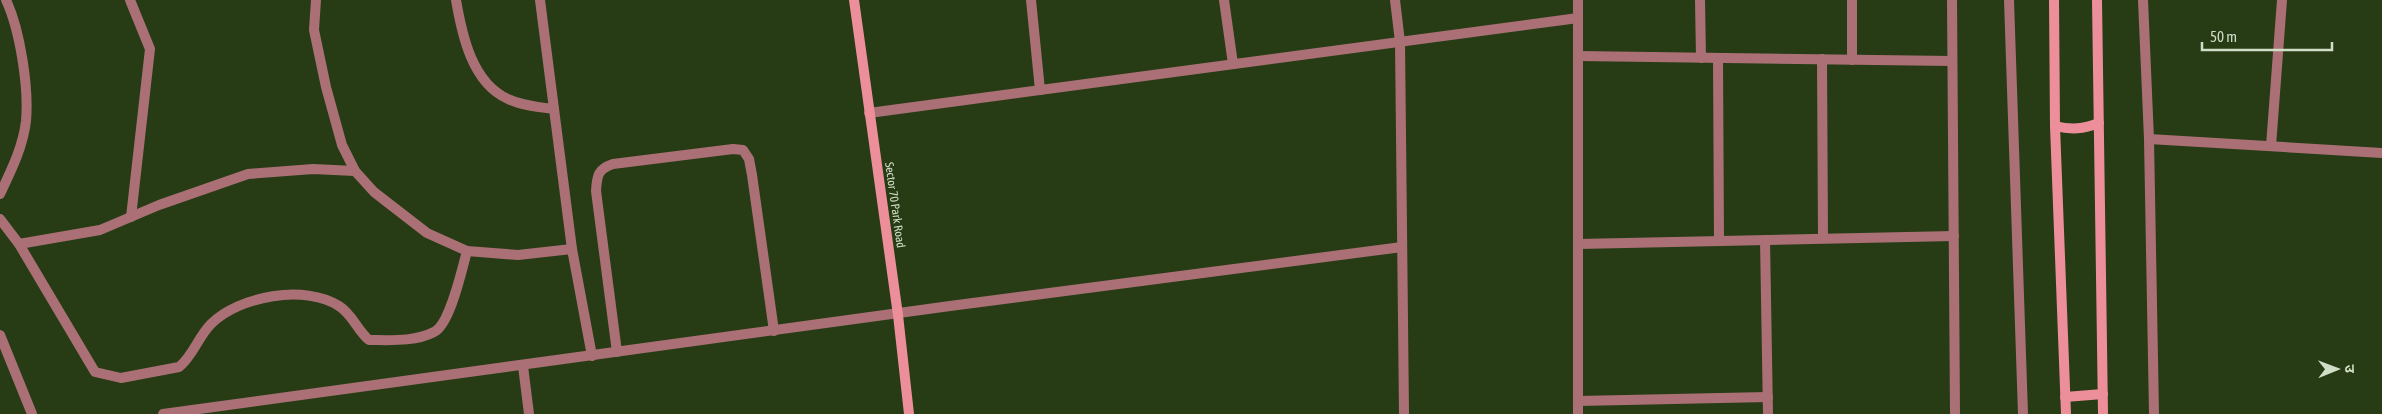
<svg xmlns="http://www.w3.org/2000/svg" width="2382" height="414" font-family="'Asap Condensed','Noto Sans Devanagari',sans-serif">
  <style>
    .lines { fill: none; stroke-linecap: round; stroke-linejoin: round }
    .street { stroke: #ab7076; stroke-width: 10 }
    .secondary { stroke: #ec8f9a; stroke-width: 10 }
    .labels { text-anchor: middle; stroke-width: 4; stroke-linejoin: round; paint-order: stroke }
    .street-label { font-size: 12px; fill: #d1dec7; stroke: #273c15 }
  </style>
  <rect width="100%" height="100%" fill="#273c15"/>
  <g class="lines">
    <g class="street">
      <polyline points="130,0 150,49 131,217"/>
      <polyline points="316,0 314,30 326,87 342,145 355,171 374,192 427,233 467,251 518,255 572,249"/>
      <path d="M456,0c6,35 16,83 52,99 15,7 31,8 46,10"/>
      <polyline points="540,0 572,249 592,356"/>
      <polyline points="1031,0 1040,90"/>
      <polyline points="1224,0 1233,64"/>
      <polyline points="1395,0 1400,42 1404,414"/>
      <polyline points="1700,0 1701,58"/>
      <polyline points="1952,0 1955,414"/>
      <polyline points="2009,0 2023,414"/>
      <polyline points="2143,0 2149,139 2154,414"/>
      <polyline points="1578,56 1952,61"/>
      <polyline points="1718,58 1719,241"/>
      <polyline points="1822,59 1823,238"/>
      <polyline points="1852,60 1852,0"/>
      <polyline points="869,113 1578,18"/>
      <polyline points="2149,139 2382,153"/>
      <polyline points="2271,146 2282,0"/>
      <path d="M0,194c11,-23 23,-47 26,-73 3,-34 -6,-91 -20,-121"/>
      <path d="M0,219l19,25 76,128 26,6 58,-11c14,-11 19,-30 32,-43 28,-28 94,-40 128,-18 14,9 18,24 30,34 21,0 46,2 65,-8 16,-7 28,-63 33,-81"/>
      <polyline points="1765,240 1768,414"/>
      <polyline points="19,244 100,230 159,205 248,174 313,169 355,171"/>
      <polyline points="1578,244 1954,236"/>
      <polyline points="0,335 32,414"/>
      <path d="M617,352l-21,-161c1,-16 2,-22 17,-27l120,-15 10,1 6,9 3,16 22,156"/>
      <polyline points="523,366 529,414"/>
      <polyline points="1578,401 1768,397"/>
      <polyline points="163,414 950,306 1402,247"/>
      <polyline points="1578,414 1578,0"/>
    </g>
    <g class="secondary">
      <polyline points="854,0 898,315 909,414"/>
      <polyline points="2054,0 2055,126 2066,414"/>
      <polyline points="2097,0 2103,414"/>
      <path d="M2055,126c17,4 28,3 44,-3"/>
      <polyline points="2065,397 2103,394"/>
    </g>
  </g>
  <g class="labels">
    <g class="street-label">
      <text transform="translate(895 205) rotate(82)" y="4">Sector 70 Park Road</text>
    </g>
  </g>
  <g transform="translate(2337 369) rotate(89)" stroke="#273c15" stroke-width="4" paint-order="stroke">
  <path d="M0-4L9 19L0 12L-9 19Z" fill="#d1dec7"/>
  <text y="-8" font-size="14" font-weight="bold" text-anchor="middle" fill="#d1dec7">उ</text>
  </g>
  <path d="M2202 42v8h130v-8" fill="none" stroke="#d1dec7" stroke-width="2.5"/>
  <text x="2210" y="42" font-size="15" fill="#d1dec7" stroke="#273c15" stroke-width="4" paint-order="stroke">50 m</text>
</svg>
